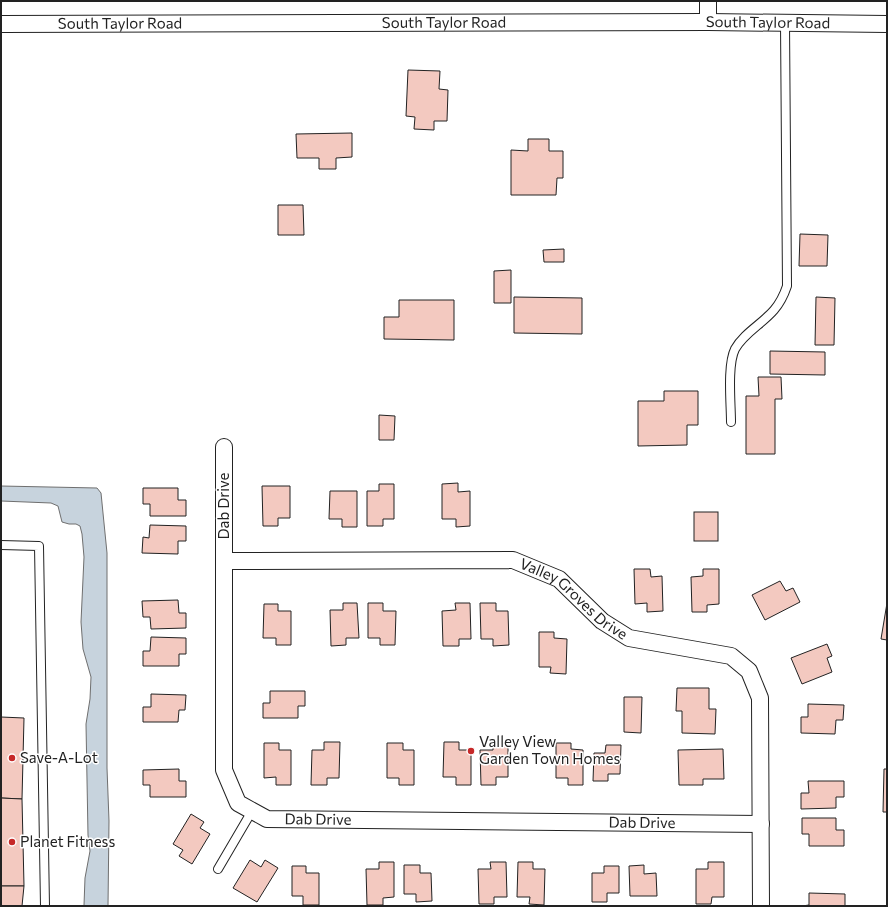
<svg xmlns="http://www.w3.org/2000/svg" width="888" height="907" font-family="Commissioner,sans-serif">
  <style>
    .water { fill: #c7d3dd; stroke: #6f6f6f }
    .building { fill: #f3c9c0; stroke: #222 }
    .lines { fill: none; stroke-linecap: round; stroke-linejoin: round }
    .lane-casing { stroke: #222; stroke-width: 10 }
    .street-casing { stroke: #222; stroke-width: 18 }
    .lane { stroke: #fff; stroke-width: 8 }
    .street { stroke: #fff; stroke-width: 16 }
    .poi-dot { fill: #c62828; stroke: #fff; stroke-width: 1.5 }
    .labels { text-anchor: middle; stroke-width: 3; stroke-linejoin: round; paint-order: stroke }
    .street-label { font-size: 15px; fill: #222; stroke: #fff }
    .poi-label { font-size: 15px; fill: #222; stroke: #fff; text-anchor: start }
  </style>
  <rect width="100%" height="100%" fill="#fff"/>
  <polygon class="water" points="1,486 97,488 101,493 107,553 107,768 109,821 108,906 84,906 84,905 85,878 90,851 88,835 86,724 90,699 91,677 83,649 81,622 84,557 82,534 80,526 76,524 69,524 62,522 58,506 51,503 1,501"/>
  <g class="building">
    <polygon points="408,70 440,71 439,89 448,90 447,121 434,121 434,130 414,129 415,117 406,116"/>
    <polygon points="352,133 352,157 336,158 336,169 319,169 319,158 297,158 296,134"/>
    <polygon points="528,139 549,139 549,151 563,151 563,178 557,178 556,195 511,195 511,150 528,151"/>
    <polygon points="278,205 303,205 304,235 278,235"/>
    <polygon points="800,234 828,235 827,266 799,266"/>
    <polygon points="564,249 564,262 544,262 543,250"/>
    <polygon points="511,270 511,303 494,303 494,271"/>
    <polygon points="514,297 582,298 582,334 514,333"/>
    <polygon points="816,297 835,298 834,345 815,345"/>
    <polygon points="399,300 454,300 454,340 384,339 384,317 399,317"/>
    <polygon points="770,351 825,352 825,375 770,374"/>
    <polygon points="758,377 781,377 782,399 775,399 775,454 746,454 746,396 759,396"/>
    <polygon points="664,391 698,391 698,425 687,425 687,445 638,446 638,401 664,401"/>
    <polygon points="379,415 395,416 394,440 379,440"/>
    <polygon points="458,483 458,492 470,491 470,526 456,527 456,519 442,519 442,484"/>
    <polygon points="379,484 394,484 394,519 383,519 383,526 367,526 367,491 379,491"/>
    <polygon points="262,486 290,486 290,518 278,518 278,526 263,526"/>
    <polygon points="143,488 178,488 178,500 186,500 186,516 150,516 150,504 143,504"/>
    <polygon points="330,491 357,491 357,527 342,527 342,519 329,519"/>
    <rect x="694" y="512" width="24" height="29"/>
    <polygon points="150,525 186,526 186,541 178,541 178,554 142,553 143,537 149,538"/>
    <polygon points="634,569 650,569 651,577 662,576 663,611 647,612 647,603 635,604"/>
    <polygon points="703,569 719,569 719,604 707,605 707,612 692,612 691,577 703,576"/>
    <polygon points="780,581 786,591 793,588 800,602 765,620 752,595"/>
    <polygon points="178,600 179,613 186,613 186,628 151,629 150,617 143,617 142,601"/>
    <polygon points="343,603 357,603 359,638 346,638 346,645 331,646 330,610 343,610"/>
    <polygon points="368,603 383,603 383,611 396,611 395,645 380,645 380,638 368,638"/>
    <polygon points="455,603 470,603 471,639 459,639 459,646 443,646 442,611 456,610"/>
    <polygon points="480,603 496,603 496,611 508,611 509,645 493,646 493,639 481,639"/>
    <polygon points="887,603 887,640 881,639"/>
    <polygon points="264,604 278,604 278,611 291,611 291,645 276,645 276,638 263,638"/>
    <polygon points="539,632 554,632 554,638 567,639 566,674 550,673 551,667 539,667"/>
    <polygon points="151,637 186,638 186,654 179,654 179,666 143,666 143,651 150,651"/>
    <polygon points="827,644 832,656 827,658 832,672 802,684 791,658"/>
    <polygon points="677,688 709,688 709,709 716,709 715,734 682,733 682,711 676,711"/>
    <polygon points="270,691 305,691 305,706 298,706 298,718 263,718 263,703 270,703"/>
    <polygon points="151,694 186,695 185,710 179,710 178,722 143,722 143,707 151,707"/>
    <polygon points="624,697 642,697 641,733 624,732"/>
    <polygon points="808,704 844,705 843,720 836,720 835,734 801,733 801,717 808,717"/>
    <polygon points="1,717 24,718 22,799 1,798"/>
    <polygon points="324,742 340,742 339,778 327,778 327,785 311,785 312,750 324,750"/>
    <polygon points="444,742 459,742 459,750 471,750 471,785 456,785 456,777 443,777"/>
    <polygon points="493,742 508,742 508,777 496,777 496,785 481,785 480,750 493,750"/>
    <polygon points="264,743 279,743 279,750 291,750 291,785 276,785 276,777 264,778"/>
    <polygon points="387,743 403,743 403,750 414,750 414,785 399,785 399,778 387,778"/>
    <polygon points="556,743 571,743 571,749 583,750 583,785 568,785 568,778 556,778"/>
    <polygon points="606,745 621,745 620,774 608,774 608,781 593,781 594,753 605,753"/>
    <polygon points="723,749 724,779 703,779 703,785 679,785 678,750"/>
    <polygon points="179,769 179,781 186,781 186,797 150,797 150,785 143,785 143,770"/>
    <polygon points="884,769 887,769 887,812 883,812"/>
    <polygon points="808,781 844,781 844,797 836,797 836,808 801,809 801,793 809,793"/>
    <polygon points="1,798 22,799 24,886 1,886"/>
    <polygon points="191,814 204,822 200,828 210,834 192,864 179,856 183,850 173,844"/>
    <polygon points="802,818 836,818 836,830 844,830 844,846 809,846 809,834 802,834"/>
    <polygon points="250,860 261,867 265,860 278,868 257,902 233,888"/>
    <polygon points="379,862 394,862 394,897 383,898 383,905 367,905 366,869 379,869"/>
    <polygon points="490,862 506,862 507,897 494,897 494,904 479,904 478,869 491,869"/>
    <polygon points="518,862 533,862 533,869 545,869 544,905 529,904 530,897 517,897"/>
    <polygon points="708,862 724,862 724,897 712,897 711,904 696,904 696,869 708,869"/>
    <polygon points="404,865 420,865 420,873 431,873 432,901 416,902 416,894 404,894"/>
    <polygon points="644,865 644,874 656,873 657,896 630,896 629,866"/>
    <polygon points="292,866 306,866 306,873 319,873 319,905 303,905 303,896 292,896"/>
    <polygon points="604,866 619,866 619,893 607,893 607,902 592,902 592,873 604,873"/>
    <polygon points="1,886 24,886 22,906 1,906"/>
    <polygon points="809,893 845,894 845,906 802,906 809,905"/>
  </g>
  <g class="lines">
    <g class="lane-casing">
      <g id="lane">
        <path d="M731,422c0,-18 -4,-57 4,-73 9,-16 27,-25 39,-39 6,-7 10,-15 13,-24l-2,-263"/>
        <polyline points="1,545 39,546 45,906"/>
        <polyline points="218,869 252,811"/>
      </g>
    </g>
    <g class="street-casing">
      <g id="street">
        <polyline points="708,1 708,22"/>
        <path id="s1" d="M1,24l707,-2 179,2"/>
        <path id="s2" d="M224,447v323l14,33 29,16 494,5"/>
        <path id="s3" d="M224,561l289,-1 46,19 43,42 27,17 102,18 18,15 11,27 1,208"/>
      </g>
    </g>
    <use href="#lane" class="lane"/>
    <use href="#street" class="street"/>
  </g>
  <g class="poi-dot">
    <circle cx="471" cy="751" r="4"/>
    <circle cx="12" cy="758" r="4"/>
    <circle cx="12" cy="842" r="4"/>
  </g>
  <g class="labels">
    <g class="street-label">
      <text dy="5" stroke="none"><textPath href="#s1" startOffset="443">South Taylor Road</textPath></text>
      <text dy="5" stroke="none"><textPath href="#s1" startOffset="767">South Taylor Road</textPath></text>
      <text dy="5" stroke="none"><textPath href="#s1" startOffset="119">South Taylor Road</textPath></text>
      <text transform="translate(224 506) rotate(-90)" y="5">Dab Drive</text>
      <text dy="5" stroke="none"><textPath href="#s3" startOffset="362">Valley Groves Drive</textPath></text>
      <text dy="5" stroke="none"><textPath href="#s2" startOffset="443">Dab Drive</textPath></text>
      <text dy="5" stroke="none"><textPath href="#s2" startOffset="767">Dab Drive</textPath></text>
    </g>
    <g class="poi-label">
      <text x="479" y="747">Valley View<tspan x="479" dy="17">Garden Town Homes</tspan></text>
      <text x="20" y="763">Save-A-Lot</text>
      <text x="20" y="847">Planet Fitness</text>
    </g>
  </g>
  <rect width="888" height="907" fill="none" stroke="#222222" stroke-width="4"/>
</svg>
